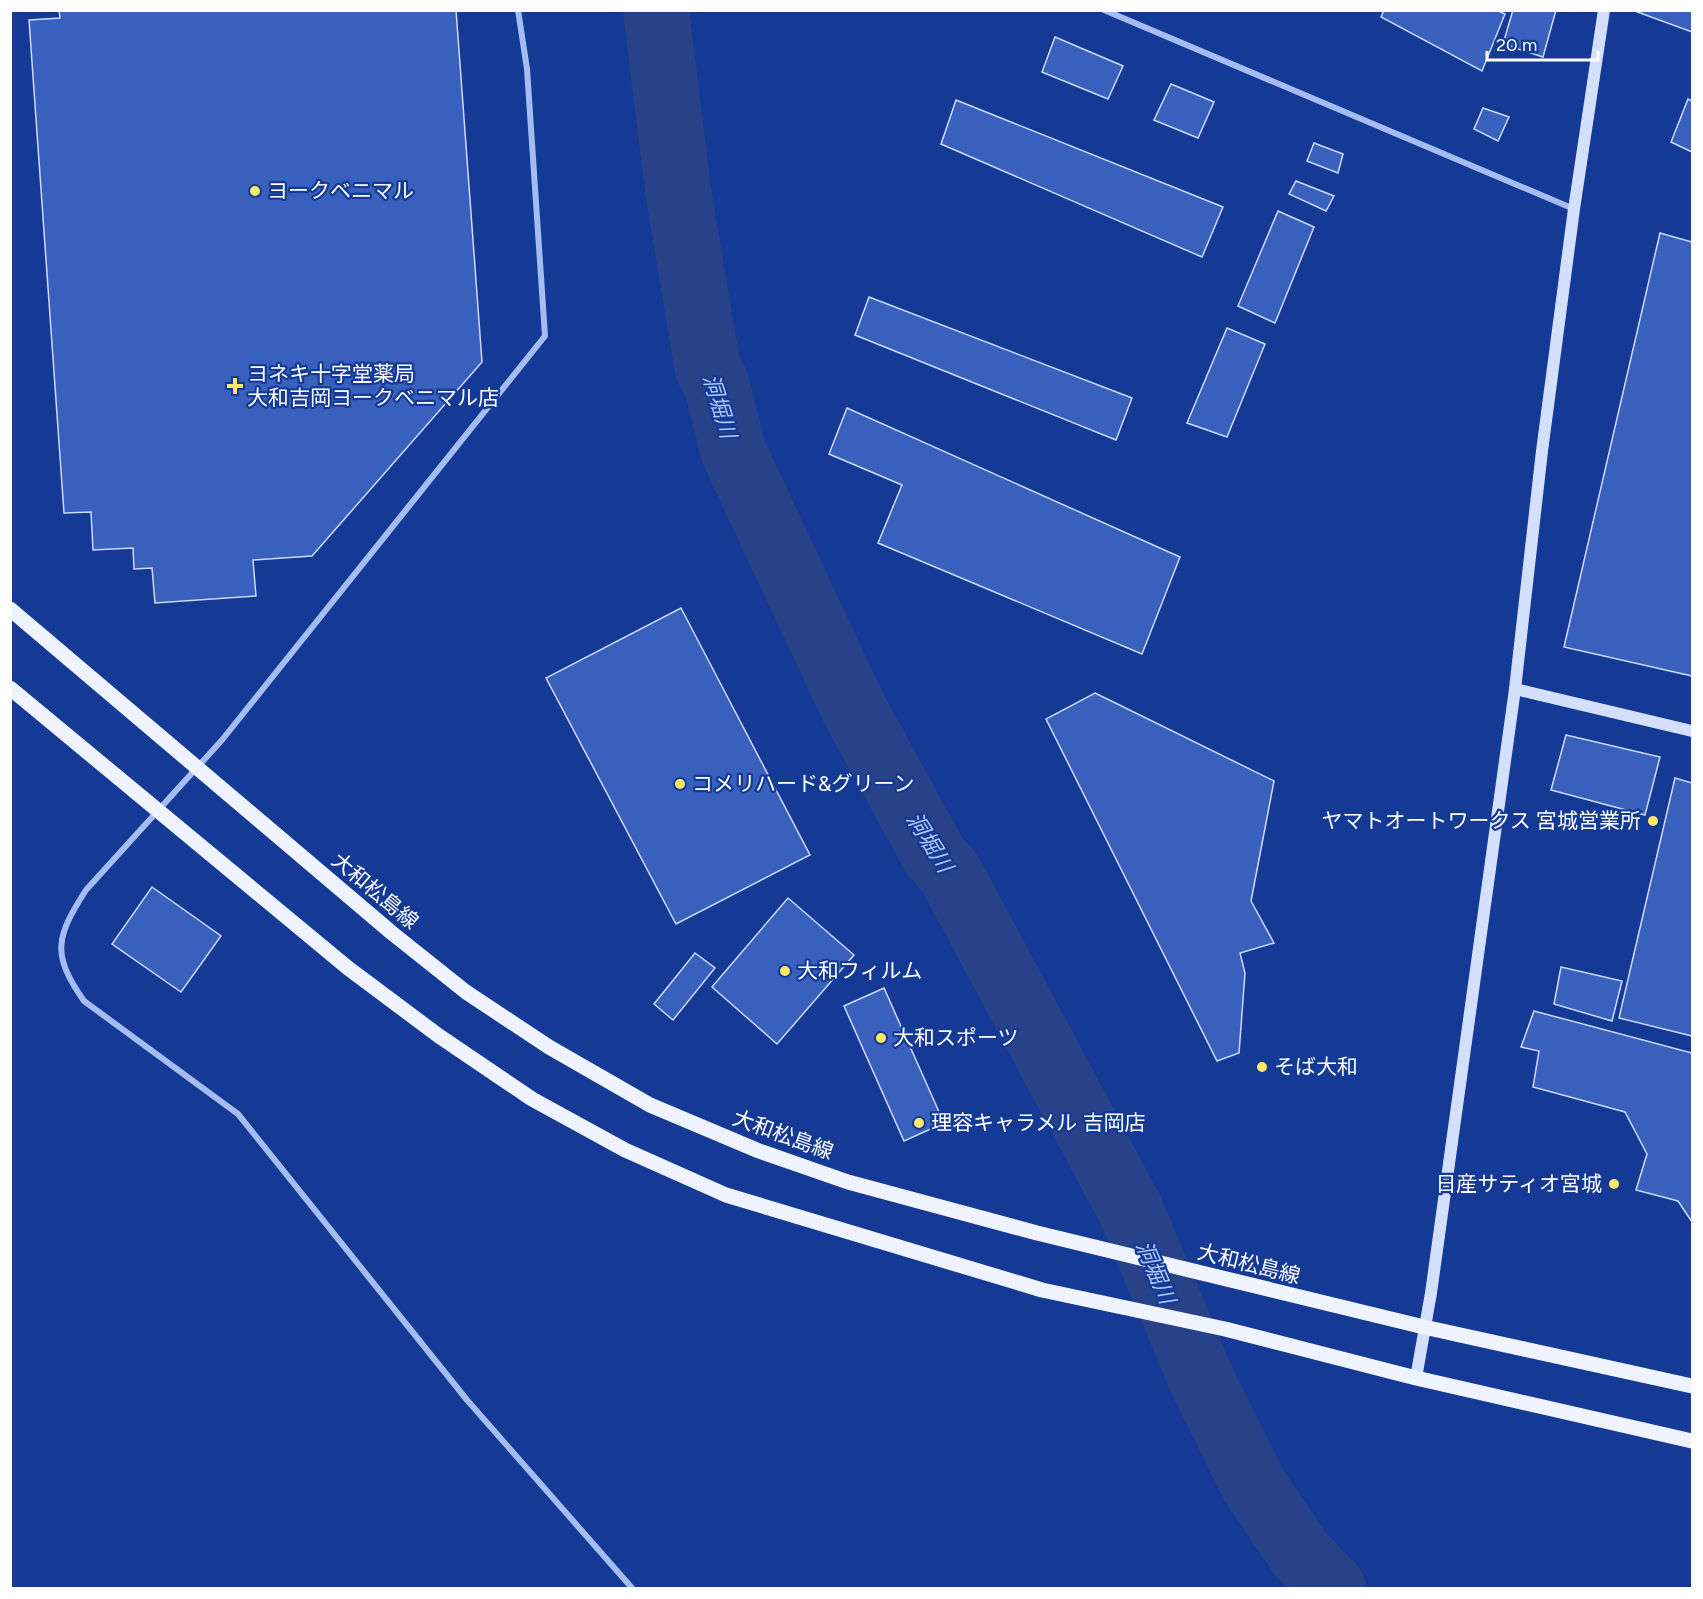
<svg xmlns="http://www.w3.org/2000/svg" width="1703" height="1599" font-family="Figtree,'Noto Sans JP',sans-serif">
  <style>
    .lines { fill: none; stroke-linecap: round; stroke-linejoin: round }
    .river { stroke: #274288; stroke-width: 66 }
    .building { fill: #3860bc; stroke: #ccdbfc; stroke-width: 1.5 }
    .street { stroke: #a4bcf2; stroke-width: 6 }
    .secondary { stroke: #d3dffc; stroke-width: 12 }
    .primary { stroke: #eff3ff; stroke-width: 15 }
    .poi-dot { fill: #ffe965; stroke: #143a95; stroke-width: 2 }
    .labels { text-anchor: middle; stroke-width: 4.5; stroke-linejoin: round; paint-order: stroke }
    .poi-label { font-size: 21px; fill: #fff; stroke: #143a95; text-anchor: start }
    .street-label { font-size: 21px; fill: #fff; stroke: #143a95 }
    .water-label { font-size: 22px; font-style: italic; fill: #b1c7f9; stroke: #143a95 }
  </style>
  <rect width="100%" height="100%" fill="#143a95"/>
  <g class="lines">
    <polyline class="river" points="656,10 678,190 708,369 716,382 734,453 854,709 934,855 951,875 1131,1211 1202,1381 1253,1484 1299,1552 1333,1588"/>
  </g>
  <g class="building">
    <polygon points="59,10 456,10 482,362 312,556 253,560 256,596 155,603 152,568 134,569 133,548 93,550 91,512 64,513 29,20 60,18"/>
    <polygon points="1384,10 1496,10 1505,14 1482,71 1381,17"/>
    <polygon points="1513,10 1556,10 1543,57 1503,44"/>
    <polygon points="1632,10 1692,10 1692,32"/>
    <polygon points="1055,37 1123,66 1108,99 1042,72"/>
    <polygon points="1171,84 1214,102 1198,138 1154,120"/>
    <polygon points="1688,99 1692,101 1692,152 1671,142"/>
    <polygon points="956,100 1223,207 1202,257 941,144"/>
    <polygon points="1483,108 1509,117 1498,141 1474,129"/>
    <polygon points="1314,143 1343,154 1338,173 1307,161"/>
    <polygon points="1296,181 1334,196 1326,211 1289,194"/>
    <polygon points="1278,211 1314,227 1275,323 1238,306"/>
    <polygon points="1660,233 1692,242 1692,676 1564,647"/>
    <polygon points="869,297 1132,398 1116,440 855,335"/>
    <polygon points="1227,328 1265,344 1227,437 1187,423"/>
    <polygon points="847,408 1180,557 1142,654 878,543 902,485 829,454"/>
    <polygon points="681,608 810,855 676,924 546,678"/>
    <polygon points="1095,693 1274,781 1251,901 1274,943 1240,953 1245,973 1239,1053 1217,1061 1046,719"/>
    <polygon points="1566,735 1660,757 1645,815 1551,790"/>
    <polygon points="1675,778 1692,783 1692,1036 1619,1018"/>
    <polygon points="152,887 221,936 181,992 112,944"/>
    <polygon points="788,898 854,955 777,1044 712,987"/>
    <polygon points="695,953 715,968 673,1020 654,1004"/>
    <polygon points="1561,967 1622,981 1612,1021 1554,1004"/>
    <polygon points="884,988 944,1123 904,1141 844,1006"/>
    <polygon points="1534,1011 1692,1053 1692,1222 1678,1201 1636,1190 1647,1154 1625,1112 1533,1087 1539,1051 1521,1047"/>
  </g>
  <g class="lines">
    <g class="street">
      <path d="M518,10l9,59 18,267 -323,404 -136,150c-30,47 -35,64 -2,111l154,113 229,286 165,188"/>
      <polyline points="1104,10 1574,209"/>
    </g>
    <g class="secondary">
      <polyline points="1515,689 1692,731"/>
      <polyline points="1416,1378 1431,1293 1515,689 1542,451 1574,209 1604,10"/>
    </g>
    <g class="primary">
      <polyline points="10,609 392,933 466,992 549,1047 650,1105 759,1151 848,1182 1037,1233 1424,1327 1692,1386"/>
      <polyline points="10,688 348,968 439,1036 532,1099 625,1150 726,1195 1042,1290 1225,1329 1416,1378 1692,1441"/>
    </g>
  </g>
  <g class="poi-dot">
    <circle cx="255" cy="191" r="6"/>
    <path d="M232 377h6v6h6v6h-6v6h-6v-6h-6v-6h6z"/>
    <circle cx="680" cy="784" r="6"/>
    <circle cx="1653" cy="821" r="6"/>
    <circle cx="785" cy="971" r="6"/>
    <circle cx="881" cy="1038" r="6"/>
    <circle cx="1262" cy="1067" r="6"/>
    <circle cx="919" cy="1123" r="6"/>
    <circle cx="1614" cy="1184" r="6"/>
  </g>
  <g class="labels">
    <g class="poi-label">
      <text x="267" y="198">ヨークベニマル</text>
      <text x="247" y="381">ヨネキ十字堂薬局<tspan x="247" dy="24">大和吉岡ヨークベニマル店</tspan></text>
      <text x="692" y="791">コメリハード&amp;グリーン</text>
      <text x="1641" y="828" text-anchor="end">ヤマトオートワークス 宮城営業所</text>
      <text x="797" y="978">大和フィルム</text>
      <text x="893" y="1045">大和スポーツ</text>
      <text x="1274" y="1074">そば大和</text>
      <text x="931" y="1130">理容キャラメル 吉岡店</text>
      <text x="1602" y="1191" text-anchor="end">日産サティオ宮城</text>
    </g>
    <g class="street-label">
      <text transform="translate(375 891) rotate(40)" y="7">大和松島線</text>
      <text transform="translate(783 1135) rotate(20)" y="7">大和松島線</text>
      <text transform="translate(1249 1264) rotate(14)" y="7">大和松島線</text>
    </g>
    <g class="water-label">
      <text transform="translate(720 406) rotate(73)" y="8">洞堀川</text>
      <text transform="translate(930 842) rotate(58)" y="8">洞堀川</text>
      <text transform="translate(1156 1272) rotate(67)" y="8">洞堀川</text>
    </g>
  </g>
  <rect width="1703" height="1599" fill="none" stroke="#ffffff" stroke-width="24"/>
  <path d="M1487 51v9h111v-9" fill="none" stroke="#ffffff" stroke-width="3"/>
  <text x="1496" y="51" font-size="18" fill="#ffffff" stroke="#143a95" stroke-width="4.5" paint-order="stroke">20 m</text>
</svg>
